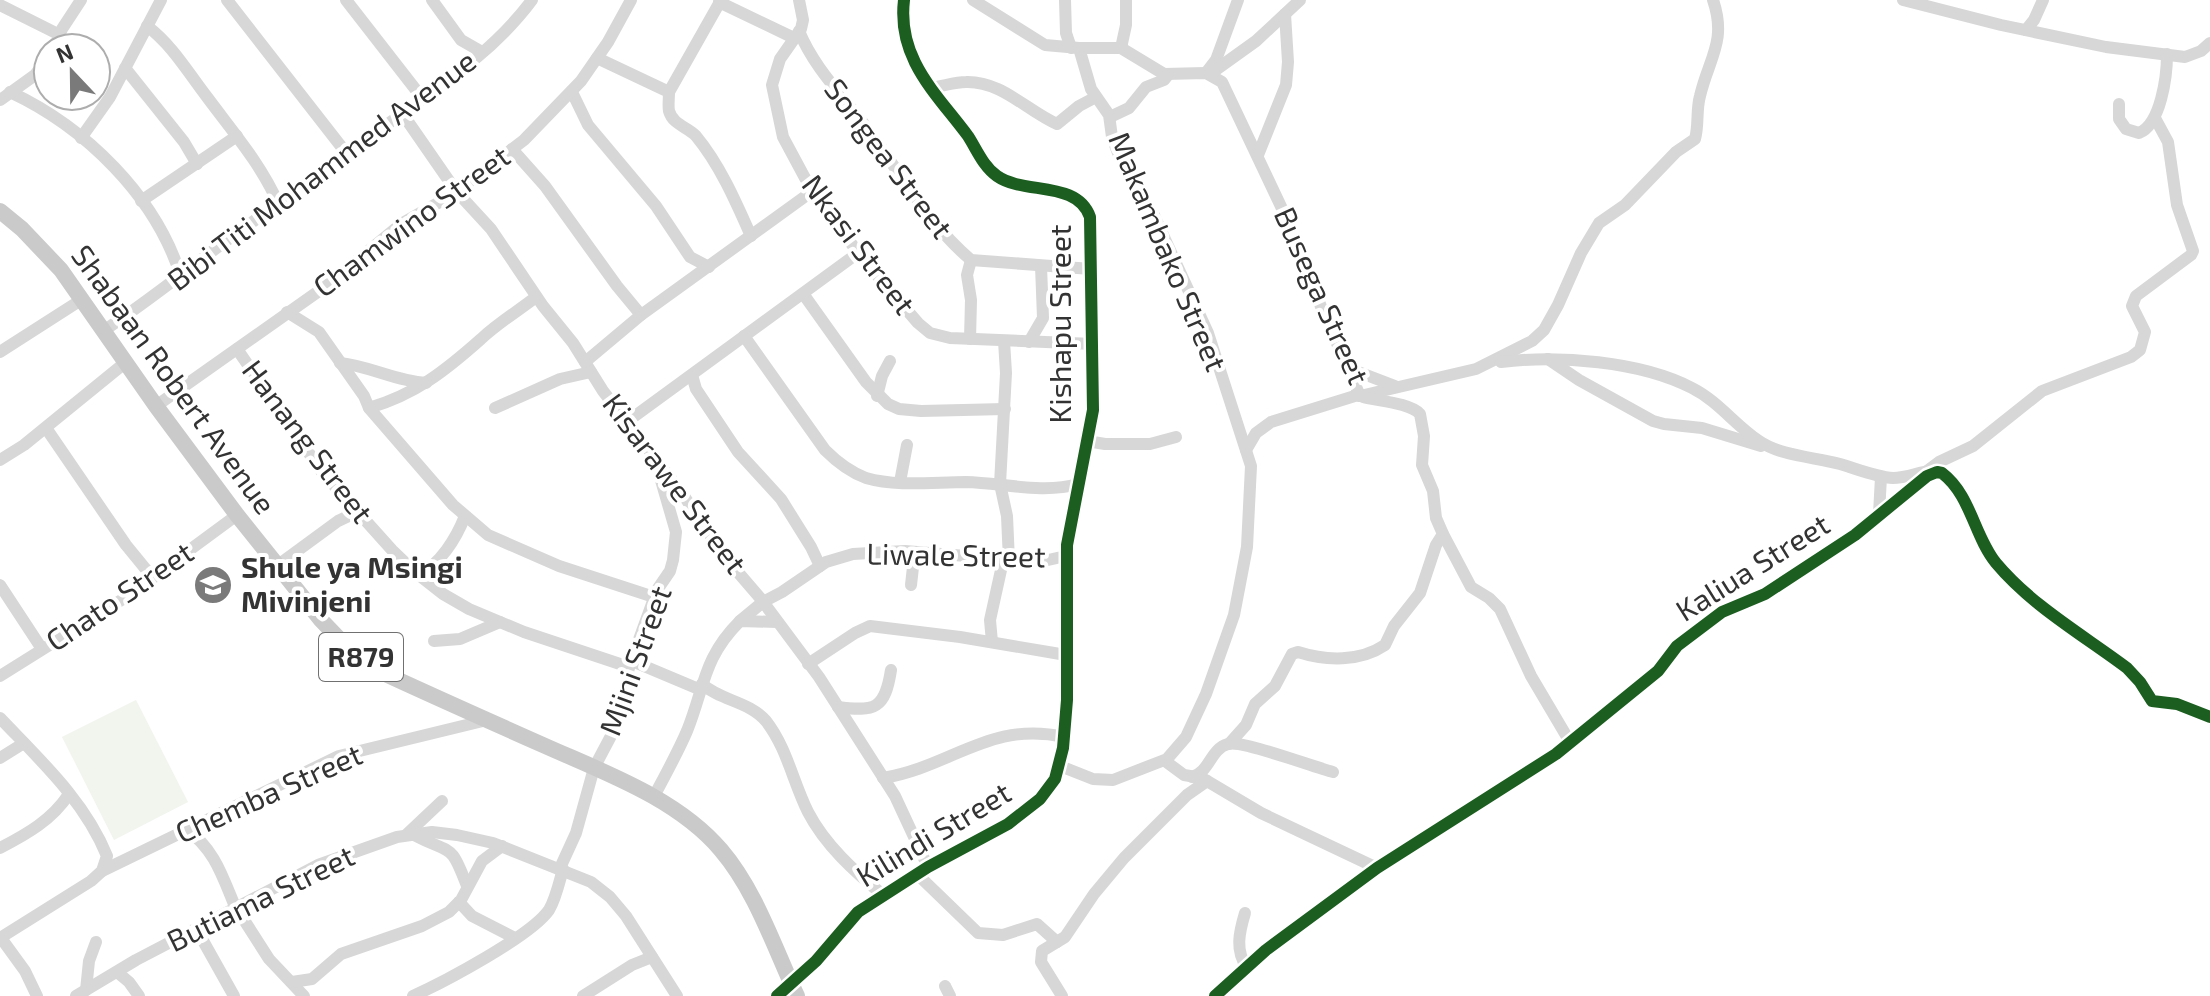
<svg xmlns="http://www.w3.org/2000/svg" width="2210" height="996" font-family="'Exo 2',sans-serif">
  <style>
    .green { fill: #f1f5ed }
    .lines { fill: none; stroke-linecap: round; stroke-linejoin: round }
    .minor { stroke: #d7d7d7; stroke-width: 12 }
    .major { stroke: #cacaca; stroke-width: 16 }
    .cycleway-casing { stroke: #fff; stroke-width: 17 }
    .cycleway { stroke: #1b5e20; stroke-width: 12 }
    .labels { text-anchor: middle; stroke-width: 8; stroke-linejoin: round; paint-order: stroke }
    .shield { fill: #fff; stroke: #707070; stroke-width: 2 }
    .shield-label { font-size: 28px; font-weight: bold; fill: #333 }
    .street-label { font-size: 30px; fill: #333; stroke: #fff }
    .poi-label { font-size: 30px; font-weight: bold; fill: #333; stroke: #fff; text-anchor: start }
  </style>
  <rect width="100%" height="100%" fill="#fff"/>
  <polygon class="green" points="136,700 188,802 114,840 62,737"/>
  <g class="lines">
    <g class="minor">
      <polyline points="227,0 347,154"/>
      <polyline points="346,0 423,99"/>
      <polyline points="432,0 461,40 482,52"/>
      <polyline points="799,0 803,20 801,29 780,59 772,85 783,137 805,178 858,253 918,323 930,333 950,338 1093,344"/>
      <path d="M973,0l72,45 34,3h42l43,26 42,-1 16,9 72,152 25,68 41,94 116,-27 56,-28 12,-11 14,-25 23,-52 18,-30 26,-18 51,-53 19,-13c4,-14 1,-29 5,-43 9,-38 27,-55 13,-96"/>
      <polyline points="1065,0 1066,33 1071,48"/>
      <polyline points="1903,0 2001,25 2106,47 2185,57 2201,51 2210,43"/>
      <polyline points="719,2 794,38"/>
      <polyline points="0,5 60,35"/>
      <path d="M147,26c26,20 40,45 60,71 26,35 54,67 72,108"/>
      <polyline points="2026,30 2034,20 2043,0"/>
      <path d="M799,31c15,37 44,65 68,97 33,44 61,96 104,132l120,9"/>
      <polyline points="54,48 62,29 81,0"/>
      <polyline points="1121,48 1126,25 1126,0"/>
      <path d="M597,58l72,34c0,6 -1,14 0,19 4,14 19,16 27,25 24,29 40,66 55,100"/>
      <polyline points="125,68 184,142 197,164"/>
      <polyline points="1206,73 1216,60 1238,0"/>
      <polyline points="1210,74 1256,41 1300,0"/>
      <path d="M928,88c13,-1 26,-6 38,-6 36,-1 61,29 91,42l22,-18 17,-9"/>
      <path d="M10,92c75,35 146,104 171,185"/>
      <polyline points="572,92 588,125 656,206 690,257 709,267"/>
      <polyline points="669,92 721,0"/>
      <polyline points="0,100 35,75 48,58"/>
      <path d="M2119,104v15l7,10 13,4c22,-9 28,-57 28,-79"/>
      <polyline points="402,113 456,191 491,229 543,306 573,343 603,391 682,493 724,556 761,599 819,677 895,796 928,867"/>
      <polyline points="1110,117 1129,108 1146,87 1164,80 1168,75"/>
      <polyline points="81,138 110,97 161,0"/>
      <polyline points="512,149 545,186 617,286 641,315"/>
      <polyline points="1258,155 1286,85 1288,62 1285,14"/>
      <polyline points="141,201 237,136"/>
      <polyline points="804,295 866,382 888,404 899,409 921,411 1005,409"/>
      <path d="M287,312l32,20 45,64 5,12c47,-14 76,-37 112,-69 17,-16 37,-28 55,-42"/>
      <path d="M103,331c43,-28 82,-60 123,-90 48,-35 96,-69 144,-104 56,-42 120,-80 162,-137"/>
      <path d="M744,336l81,114c12,12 25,22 41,28 31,9 68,4 100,4 37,1 77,12 112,2"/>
      <polyline points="970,339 971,300 967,275 971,260"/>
      <polyline points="1004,341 1006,373 1000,484 1007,516 1009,561"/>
      <polyline points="1029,342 1043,318 1041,266"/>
      <polyline points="237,349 322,472 392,550 415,572 443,594 469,609 524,632 629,667"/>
      <polyline points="0,352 81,300"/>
      <polyline points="1548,359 1579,380 1653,421 1664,424 1702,428 1761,446"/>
      <polyline points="585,362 641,315 814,190"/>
      <path d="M1501,362c57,-7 139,-1 191,26 26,13 43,37 67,53 22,15 55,16 81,23 17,5 36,13 53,14 12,0 24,-5 36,-7"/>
      <path d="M340,363c30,3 55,18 86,20"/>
      <polyline points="1348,368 1395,386"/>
      <polyline points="692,375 696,389 738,452 781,499 811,547 820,566"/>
      <polyline points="877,396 882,376 890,361"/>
      <path d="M1363,397c15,4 47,6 57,17l4,22 -2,29 11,26 3,27 7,16 28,53 18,11 11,11 31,67 39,66"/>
      <polyline points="156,406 326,286 401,224 452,195 524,140 581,81 608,42 631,0"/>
      <polyline points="369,408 453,505 488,535 559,566 654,597"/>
      <polyline points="495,408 560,379 591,372"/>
      <polyline points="628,421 858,253"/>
      <polyline points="46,428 126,545 153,578"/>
      <polyline points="1087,441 1105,444 1150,444 1176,437"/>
      <polyline points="1246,450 1256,433 1271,422 1358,395"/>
      <polyline points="0,460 24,445 126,362"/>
      <polyline points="1927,471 1939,462 1973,446 2042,391 2131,357 2140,350 2145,332 2132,306 2136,296 2191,255 2193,251 2177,205 2168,142 2155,118"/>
      <polyline points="900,482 907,445"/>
      <polyline points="1879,514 1881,477"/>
      <polyline points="278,565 338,521 357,512"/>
      <path d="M419,575c21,-11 37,-36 46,-59"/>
      <polyline points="0,585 42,649"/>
      <polyline points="911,585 913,567 920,552"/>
      <polyline points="740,621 763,602 782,592 826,562 853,554 905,551 1039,562 1066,556"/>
      <polyline points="434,641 460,639 500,622"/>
      <polyline points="992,642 990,620 1003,561"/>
      <polyline points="632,661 701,690"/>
      <polyline points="808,664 855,633 870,626 960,637 1066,655"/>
      <polyline points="0,676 123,599 237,515"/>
      <path d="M702,684c19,17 47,17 64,37 21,27 27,61 42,91 17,33 47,60 75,83"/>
      <path d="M838,707c37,5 47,2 53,-37"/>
      <path d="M0,718c40,42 85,83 107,138l-5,15 -11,10 -91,57"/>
      <path d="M1229,744l17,-19 9,-21 20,-18 17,-32 6,-2c28,9 62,10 87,-7l9,-19 26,-33 16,-48 7,-11"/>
      <polyline points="0,758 24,743"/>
      <polyline points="1165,761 1184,775 1202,778 1261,813 1377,868"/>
      <polyline points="1060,766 1093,779 1113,780 1167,759 1186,737 1206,694 1234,615 1247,547 1251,466 1208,333 1152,211 1120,158 1112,137 1109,115 1091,89 1079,48"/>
      <path d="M1192,777c18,-5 18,-28 36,-33 15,-4 85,23 105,28"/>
      <path d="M883,778c68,-11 108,-58 181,-41"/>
      <path d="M653,798c12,-22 24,-44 34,-67 18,-45 16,-73 53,-110l37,1"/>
      <path d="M186,829c29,20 37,49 50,80"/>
      <polyline points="407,834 442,801"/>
      <path d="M414,835c38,20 36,6 53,51"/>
      <path d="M0,848c27,-14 52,-28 69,-54"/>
      <polyline points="560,868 576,833 594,768 621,717 629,667 657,590 670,571 673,560 676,532 656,463"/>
      <polyline points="102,871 339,756 487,720"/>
      <polyline points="917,874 978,933 1003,935 1037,924 1057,942"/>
      <polyline points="459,902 472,916 515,938"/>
      <polyline points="237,909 269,959 304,996"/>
      <path d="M1245,913c-6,20 -10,37 2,55"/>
      <polyline points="197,930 234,996"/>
      <polyline points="1,938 25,971 37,996"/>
      <polyline points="117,972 129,982 139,996"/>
      <polyline points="292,982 312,979 341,954 422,926 449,912 461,900 482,861 502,846"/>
      <polyline points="945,986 950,996"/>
      <polyline points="86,990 89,961 96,942"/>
      <polyline points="76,996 136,960 318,865 397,837 432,832 457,835 493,843 591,882 610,897 626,916 677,996"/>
      <path d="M413,996c31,-14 118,-60 136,-86 7,-12 10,-27 14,-41"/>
      <polyline points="583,996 632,965 652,957"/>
      <path d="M777,996l39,-35 42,-49 70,-45 80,-43 32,-25 15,-20 8,-31 4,-48v-155l26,-135 -3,-193c-13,-37 -66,-22 -93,-41 -14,-10 -20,-26 -29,-40 -32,-43 -71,-77 -64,-136"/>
      <polyline points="1062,996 1041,962 1042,951 1065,937 1094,894 1124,858 1187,795 1207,781"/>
      <path d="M1215,996l51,-46 111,-82 179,-114 102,-83 19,-25 45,-34 43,-18 90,-59 72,-59 10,-4 5,1c29,22 32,63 54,90 36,43 87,72 131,105l13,14 12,19 25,3 33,13"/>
    </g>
    <path class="major" d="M0,211l22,18 39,41 95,136 81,109 84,105 24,25 36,27c54,25 108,49 162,73 60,27 134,53 178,105 35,41 53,97 76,146"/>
    <g class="cycleway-casing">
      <g id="cycleway">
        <path d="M777,996l39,-35 42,-49 70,-45 80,-43 32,-25 15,-20 8,-31 4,-48v-155l26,-135 -3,-193c-13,-37 -66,-22 -93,-41 -14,-10 -20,-26 -29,-40 -32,-43 -71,-77 -64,-136"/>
        <path d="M1215,996l51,-46 111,-82 179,-114 102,-83 19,-25 45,-34 43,-18 90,-59 72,-59 10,-4 5,1c29,22 32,63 54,90 36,43 87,72 131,105l13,14 12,19 25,3 33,13"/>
      </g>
    </g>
    <use href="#cycleway" class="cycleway"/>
  </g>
  <defs>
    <g id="school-disc" transform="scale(2)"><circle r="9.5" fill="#7a7a7a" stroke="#fff"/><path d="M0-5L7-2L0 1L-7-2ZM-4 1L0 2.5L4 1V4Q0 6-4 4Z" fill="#fff"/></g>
  </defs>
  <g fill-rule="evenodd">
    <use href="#school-disc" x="213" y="585"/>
  </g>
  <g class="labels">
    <rect class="shield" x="319" y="633" width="84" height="48" rx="6"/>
    <g class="shield-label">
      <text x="361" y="667">R879</text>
    </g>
    <g class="street-label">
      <text transform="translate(888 159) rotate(53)" y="10">Songea Street</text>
      <text transform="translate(322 171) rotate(-37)" y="10">Bibi Titi Mohammed Avenue</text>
      <text transform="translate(412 222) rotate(-36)" y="10">Chamwino Street</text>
      <text transform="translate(858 245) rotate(53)" y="10">Nkasi Street</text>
      <text transform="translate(1167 252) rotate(67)" y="10">Makambako Street</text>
      <text transform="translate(1321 296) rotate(66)" y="10">Busega Street</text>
      <text transform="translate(1061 324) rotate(-90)" y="10">Kishapu Street</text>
      <text transform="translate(173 380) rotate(54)" y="10">Shabaan Robert Avenue</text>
      <text transform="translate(307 442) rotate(53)" y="10">Hanang Street</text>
      <text transform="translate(674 484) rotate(53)" y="10">Kisarawe Street</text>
      <text transform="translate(956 556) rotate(1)" y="10">Liwale Street</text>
      <text transform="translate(1753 568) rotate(-32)" y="10">Kaliua Street</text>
      <text transform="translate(120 597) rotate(-34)" y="10">Chato Street</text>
      <text transform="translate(636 661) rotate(-70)" y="10">Mjini Street</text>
      <text transform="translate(269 794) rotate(-24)" y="10">Chemba Street</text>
      <text transform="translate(934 835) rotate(-31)" y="10">Kilindi Street</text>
      <text transform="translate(261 899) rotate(-26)" y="10">Butiama Street</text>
    </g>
    <g class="poi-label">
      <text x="241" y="578">Shule ya Msingi<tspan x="241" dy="34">Mivinjeni</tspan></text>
    </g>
  </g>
  <g transform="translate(72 72) rotate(338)"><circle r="38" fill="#ffffff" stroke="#adadad" stroke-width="2"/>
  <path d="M0-6L14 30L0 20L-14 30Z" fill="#7a7a7a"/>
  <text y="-12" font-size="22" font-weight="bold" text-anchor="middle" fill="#333333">N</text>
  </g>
</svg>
